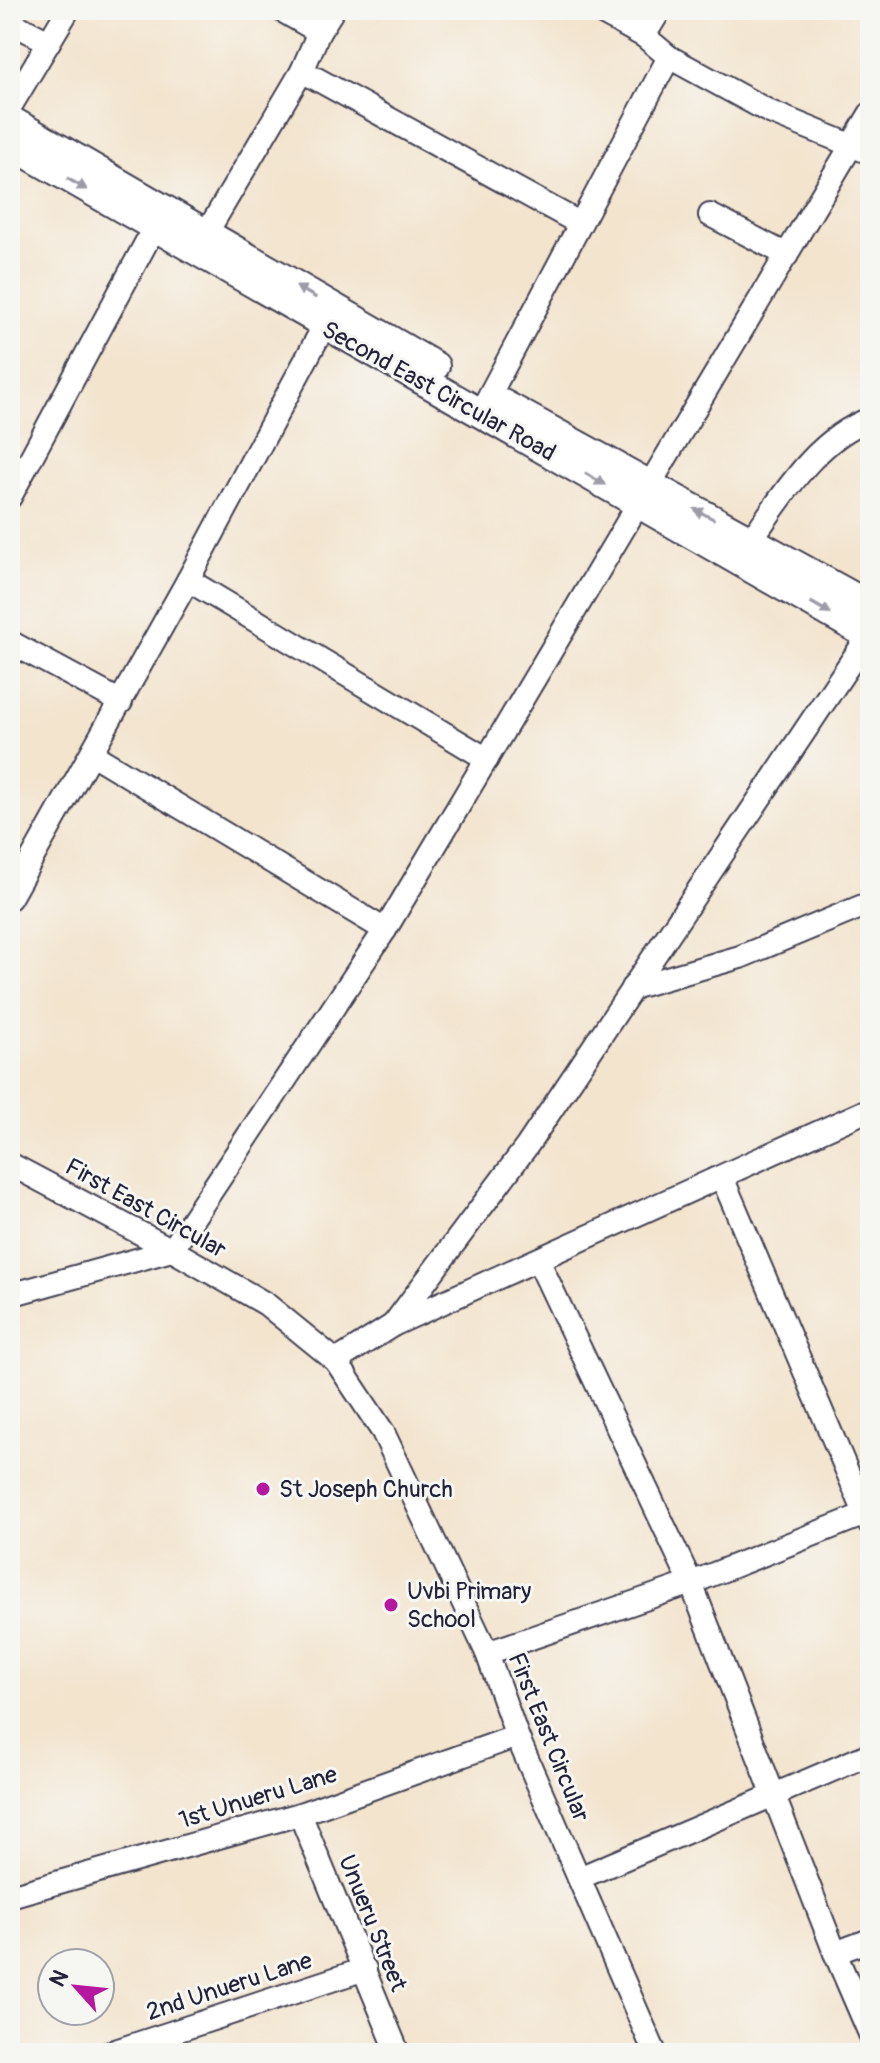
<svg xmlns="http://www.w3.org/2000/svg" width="880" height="2063" font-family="Pangolin,sans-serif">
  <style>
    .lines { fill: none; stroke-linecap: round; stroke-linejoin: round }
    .minor-casing { stroke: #413f51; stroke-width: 26 }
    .major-casing { stroke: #413f51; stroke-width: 32 }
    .minor { stroke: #fff; stroke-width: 22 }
    .major { stroke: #fff; stroke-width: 28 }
    .oneway { fill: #9c9ca7 }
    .poi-dot { fill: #b5179e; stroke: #f6f6f2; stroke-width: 3 }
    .labels { text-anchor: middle; stroke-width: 6; stroke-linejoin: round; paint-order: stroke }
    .street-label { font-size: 24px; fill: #22223b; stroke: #f6f6f2 }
    .poi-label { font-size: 24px; fill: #22223b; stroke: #f6f6f2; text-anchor: start }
  </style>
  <rect width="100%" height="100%" fill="#f6f6f2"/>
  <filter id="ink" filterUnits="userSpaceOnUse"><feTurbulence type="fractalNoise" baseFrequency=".0125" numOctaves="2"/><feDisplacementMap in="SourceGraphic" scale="16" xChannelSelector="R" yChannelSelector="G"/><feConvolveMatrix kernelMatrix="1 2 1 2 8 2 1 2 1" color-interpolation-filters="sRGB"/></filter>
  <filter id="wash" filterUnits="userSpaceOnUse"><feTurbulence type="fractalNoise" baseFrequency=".006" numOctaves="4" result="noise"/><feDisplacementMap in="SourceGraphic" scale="32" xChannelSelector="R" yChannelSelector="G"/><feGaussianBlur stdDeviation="1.8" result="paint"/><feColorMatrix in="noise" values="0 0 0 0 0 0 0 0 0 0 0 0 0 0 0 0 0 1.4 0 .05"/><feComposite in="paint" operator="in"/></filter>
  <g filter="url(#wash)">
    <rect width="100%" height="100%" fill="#f3e4ce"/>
  </g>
  <g filter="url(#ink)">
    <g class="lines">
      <g class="minor-casing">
        <g id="minor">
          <polyline points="281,10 319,32"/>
          <polyline points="597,10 644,36 669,57 770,112 870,153"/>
          <polyline points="10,22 49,42"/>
          <polyline points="644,36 660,10"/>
          <polyline points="302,71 579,223"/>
          <polyline points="10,107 68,10"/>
          <polyline points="710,215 787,255"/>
          <polyline points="206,234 302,71 319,32 333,10"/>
          <polyline points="489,396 669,57"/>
          <polyline points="10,497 154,228"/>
          <path d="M751,540c32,-45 65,-101 119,-121"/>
          <polyline points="188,580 487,759"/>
          <polyline points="10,642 121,702"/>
          <polyline points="92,754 385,930"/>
          <polyline points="10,898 188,580 324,326"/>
          <polyline points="632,988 740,957 870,903"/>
          <polyline points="10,1164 172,1250 266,1304 336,1361 383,1432 487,1653 517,1736 655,2053"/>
          <polyline points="722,1177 870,1525"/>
          <polyline points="538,1260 691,1583 835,1953 870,2034"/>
          <polyline points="10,1295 172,1250 385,930 870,114"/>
          <polyline points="393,1325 527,1146 869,635"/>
          <polyline points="336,1361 393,1325 870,1109"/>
          <polyline points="487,1653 691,1583 870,1512"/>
          <polyline points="300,1814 398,2053"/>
          <polyline points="579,1878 870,1754"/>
          <polyline points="10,1896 300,1814 517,1736"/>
          <polyline points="835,1953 870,1940"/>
          <polyline points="109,2053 365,1969"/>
        </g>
      </g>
      <g class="major-casing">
        <g id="major">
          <polyline points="10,120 435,366"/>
          <polyline points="10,144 870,636"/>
          <polyline points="503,404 870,606"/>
        </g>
      </g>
      <use href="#minor" class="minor"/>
      <use href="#major" class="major"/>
    </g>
    <defs><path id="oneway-solid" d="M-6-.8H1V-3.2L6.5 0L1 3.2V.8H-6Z" transform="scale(2)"/></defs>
    <g class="oneway">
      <use href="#oneway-solid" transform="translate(77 184) rotate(30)"/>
      <use href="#oneway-solid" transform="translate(306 292) rotate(-150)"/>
      <use href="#oneway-solid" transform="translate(595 479) rotate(30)"/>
      <use href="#oneway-solid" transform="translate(704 514) rotate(-152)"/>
      <use href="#oneway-solid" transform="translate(821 608) rotate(30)"/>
    </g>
  </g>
  <g class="poi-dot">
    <circle cx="263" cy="1489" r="8"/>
    <circle cx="391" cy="1605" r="8"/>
  </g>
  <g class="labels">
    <g class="street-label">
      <text transform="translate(439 391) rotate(29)" y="8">Second East Circular Road</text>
      <text transform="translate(146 1208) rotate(29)" y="8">First East Circular</text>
      <text transform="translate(549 1737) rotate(68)" y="8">First East Circular</text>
      <text transform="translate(258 1797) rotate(-17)" y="8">1st Unueru Lane</text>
      <text transform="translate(373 1923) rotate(68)" y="8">Unueru Street</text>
      <text transform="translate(229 1986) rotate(-18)" y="8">2nd Unueru Lane</text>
    </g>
    <g class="poi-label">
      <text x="279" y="1497">St Joseph Church</text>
      <text x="407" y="1599">Uvbi Primary<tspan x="407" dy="28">School</tspan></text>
    </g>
  </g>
  <rect width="880" height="2063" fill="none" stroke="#f6f6f2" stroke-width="40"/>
  <g transform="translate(76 1987) rotate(297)"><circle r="38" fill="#f6f6f2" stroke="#a1a1a9" stroke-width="2"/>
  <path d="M0-6L14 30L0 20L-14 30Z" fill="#b5179e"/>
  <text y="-12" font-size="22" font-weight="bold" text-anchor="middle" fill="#22223b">N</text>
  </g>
</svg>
